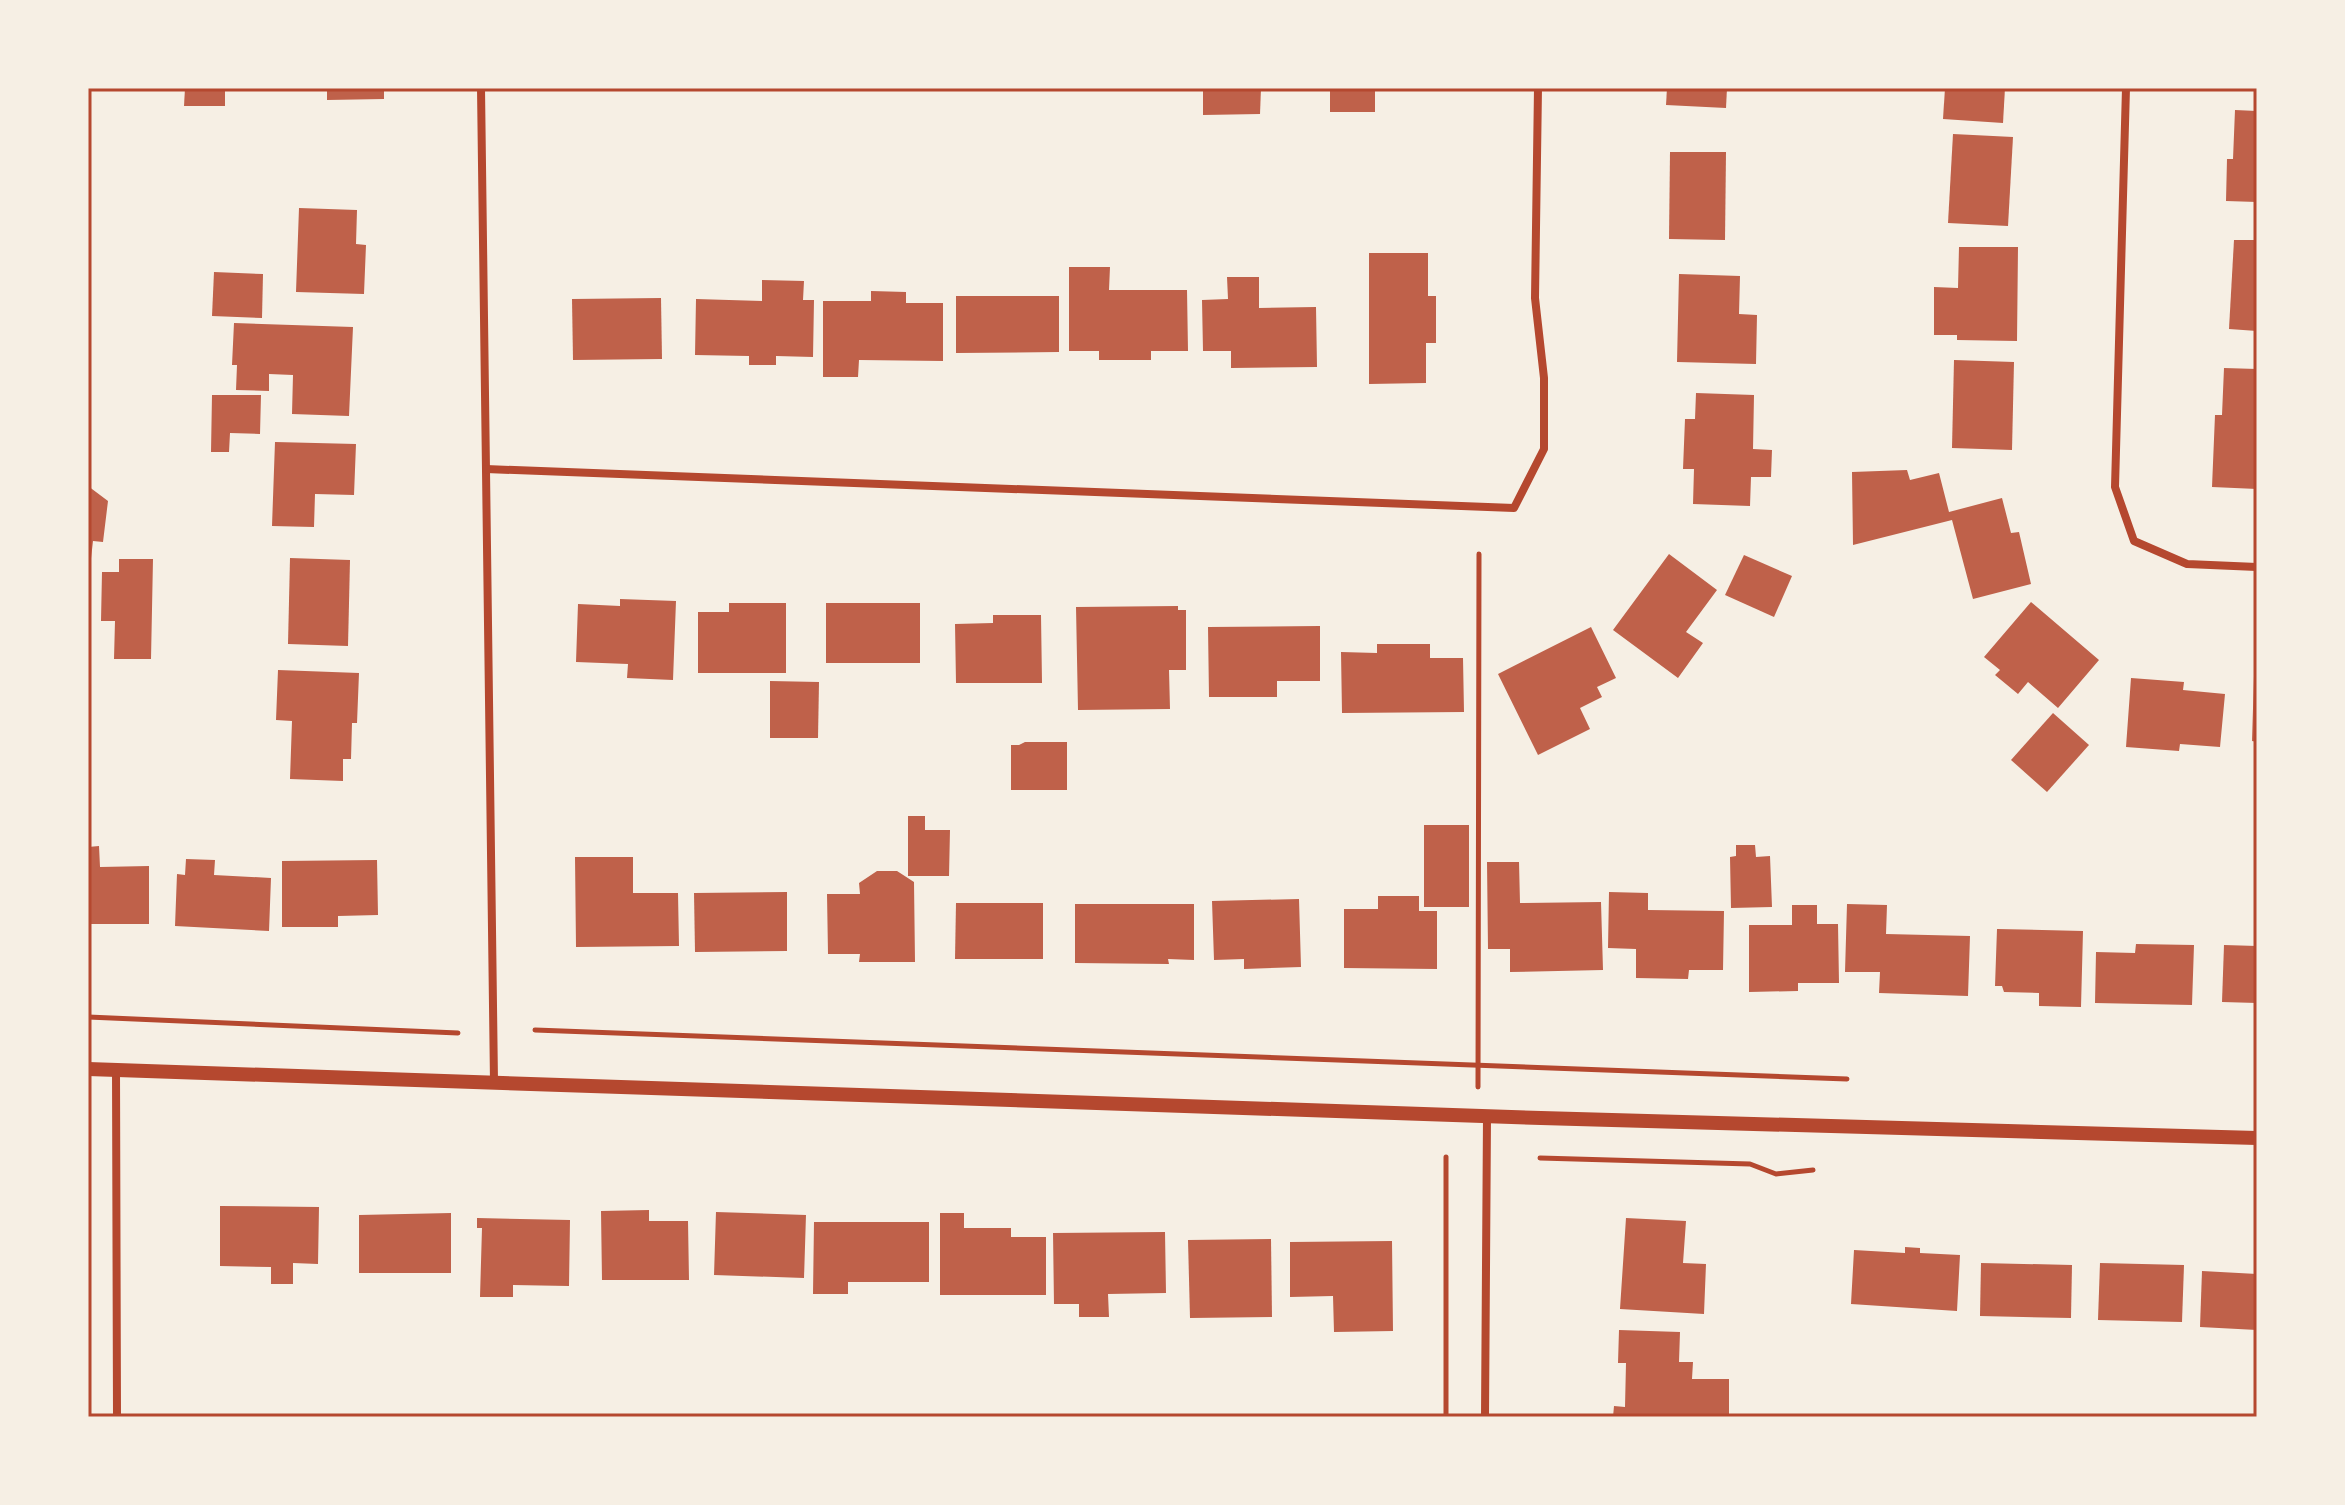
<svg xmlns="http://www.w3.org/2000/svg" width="2345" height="1505" font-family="Figtree,sans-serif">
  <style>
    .building { fill: #bf614a }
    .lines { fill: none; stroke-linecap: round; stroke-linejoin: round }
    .path { stroke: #b5482f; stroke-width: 5 }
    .minor { stroke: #b5482f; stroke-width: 8 }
    .tertiary { stroke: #b5482f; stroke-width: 14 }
    .neatline { fill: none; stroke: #b5482f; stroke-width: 3 }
  </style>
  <rect width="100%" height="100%" fill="#f6efe4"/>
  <g class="building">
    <polygon points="185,88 225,88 225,106 184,106"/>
    <polygon points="327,88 384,88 384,99 327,100"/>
    <polygon points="1203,88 1261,88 1260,114 1203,115"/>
    <rect x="1330" y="88" width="45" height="24"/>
    <polygon points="1667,88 1727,88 1726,108 1666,105"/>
    <polygon points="1945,88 2005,88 2003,123 1943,119"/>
    <polygon points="2235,110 2257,111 2257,202 2226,201 2227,159 2233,159"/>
    <polygon points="1953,134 2013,137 2008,226 1948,223"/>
    <polygon points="1670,152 1726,152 1725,240 1669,239"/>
    <polygon points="299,208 357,210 356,244 366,245 364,294 296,292"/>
    <polygon points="2234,240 2257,240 2257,331 2229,329"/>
    <polygon points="1959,247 2018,247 2017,341 1957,340 1957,335 1934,335 1934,287 1958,288"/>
    <polygon points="1369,253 1428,253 1428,296 1436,296 1436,343 1426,343 1426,383 1369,384"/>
    <polygon points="1069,267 1110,267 1109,290 1187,290 1188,351 1151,351 1151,360 1099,360 1099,351 1069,351"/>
    <polygon points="214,272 263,274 262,318 212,316"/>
    <polygon points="1679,274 1740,276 1739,314 1757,315 1756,364 1677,362"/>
    <polygon points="1227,277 1259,277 1259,308 1316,307 1317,367 1231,368 1231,351 1203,351 1202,300 1228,299"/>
    <polygon points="762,280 804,281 803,300 814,300 813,357 776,356 776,365 749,365 749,356 695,355 696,299 762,301"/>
    <polygon points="871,291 906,292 906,303 943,303 943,361 859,360 858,377 823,377 823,301 871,301"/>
    <polygon points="956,296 1059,296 1059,352 956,353"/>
    <polygon points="661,298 662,359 573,360 572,299"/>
    <polygon points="234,323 353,327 349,416 292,414 293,375 269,374 269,391 236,390 237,365 232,365"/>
    <polygon points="1954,360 2014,362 2012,450 1952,448"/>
    <polygon points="2224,368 2257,369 2257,489 2212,487 2215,415 2222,415"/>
    <polygon points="1696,393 1754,395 1753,449 1772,450 1771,477 1751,477 1750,506 1693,504 1694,469 1683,469 1685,419 1695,419"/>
    <polygon points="212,395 261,395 260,434 230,433 229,452 211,452"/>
    <polygon points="275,442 356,444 354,495 315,494 314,527 272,526"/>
    <polygon points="1907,470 1910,480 1939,473 1949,512 2002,498 2011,533 2019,532 2031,584 1973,599 1952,520 1853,545 1852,472"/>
    <polygon points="88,486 108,501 103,542 93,541 90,567 88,567"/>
    <polygon points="1669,554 1717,590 1686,632 1703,643 1678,678 1613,630"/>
    <polygon points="1744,555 1792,576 1774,617 1725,595"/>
    <polygon points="290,558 350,560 348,646 288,644"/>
    <polygon points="119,559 153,559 151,659 114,659 115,621 101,621 102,572 119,572"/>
    <polygon points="620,599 676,601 673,680 627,678 628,664 576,662 578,604 620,606"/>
    <polygon points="2031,602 2099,660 2058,708 2028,682 2018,694 1995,675 2000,670 1984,657"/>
    <polygon points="729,603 786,603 786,673 698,673 698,612 729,612"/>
    <rect x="826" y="603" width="94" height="60"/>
    <polygon points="1178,606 1178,610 1186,610 1186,670 1169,670 1170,709 1078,710 1076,607"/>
    <polygon points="993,615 1041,615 1042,683 956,683 955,624 993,623"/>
    <polygon points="1320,626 1320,681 1277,681 1277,697 1209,697 1208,627"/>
    <polygon points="1591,627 1616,678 1597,687 1602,697 1580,708 1590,729 1538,755 1498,674"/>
    <polygon points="1377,644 1430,644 1430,658 1463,658 1464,712 1342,713 1341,652 1377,653"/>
    <polygon points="278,670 359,673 357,723 352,723 351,759 343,759 343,781 290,779 292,721 276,720"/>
    <polygon points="2254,676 2257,676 2257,742 2252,741"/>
    <polygon points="2131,678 2184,682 2183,690 2225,694 2220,747 2180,744 2179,751 2126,747"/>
    <polygon points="770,681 819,682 818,738 770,738"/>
    <polygon points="2053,713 2089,745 2047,792 2011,760"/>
    <polygon points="1025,742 1067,742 1067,790 1011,790 1011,745 1019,745"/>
    <polygon points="908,816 925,816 925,830 950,830 949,876 908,876"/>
    <rect x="1424" y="825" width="45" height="82"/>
    <polygon points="1736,845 1755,845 1756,857 1770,856 1772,907 1731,908 1730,857 1736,856"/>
    <polygon points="99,846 100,867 149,866 149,924 88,924 88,847"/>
    <polygon points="575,857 633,857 633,893 678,893 679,946 576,947"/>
    <polygon points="186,859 215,860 214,875 271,878 269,931 175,926 177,874 185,875"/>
    <polygon points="377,860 378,915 338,916 338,927 282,927 282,861"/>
    <polygon points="1487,862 1519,862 1520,903 1601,902 1603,970 1510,972 1510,949 1488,949"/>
    <polygon points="877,871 897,871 914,882 915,962 859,962 860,954 828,954 827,894 860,894 859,883"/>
    <polygon points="787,892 787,951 695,952 694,893"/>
    <polygon points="1609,892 1648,893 1648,910 1724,911 1723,970 1689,970 1688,979 1636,978 1636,949 1608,948"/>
    <polygon points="1378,896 1419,896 1419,911 1437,911 1437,969 1344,968 1344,909 1378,909"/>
    <polygon points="1299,899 1301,967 1244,969 1244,959 1214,960 1212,901"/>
    <polygon points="956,903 1043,903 1043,959 955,959"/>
    <polygon points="1075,904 1194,904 1194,960 1168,959 1169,964 1075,963"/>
    <polygon points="1847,904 1887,905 1886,934 1970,936 1968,996 1879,993 1880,972 1845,972"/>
    <polygon points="1792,905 1817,905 1817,924 1838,924 1839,983 1798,983 1798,991 1749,992 1749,925 1792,925"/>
    <polygon points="1997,929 2083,931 2081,1007 2039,1006 2039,993 2004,992 2002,986 1995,986"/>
    <polygon points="2136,944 2194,945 2192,1005 2095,1003 2096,952 2135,953"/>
    <polygon points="2224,945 2257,946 2257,1003 2222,1002"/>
    <polygon points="220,1206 319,1207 318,1264 293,1263 293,1284 271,1284 271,1267 220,1266"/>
    <polygon points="649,1210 649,1221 688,1221 689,1280 602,1280 601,1211"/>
    <polygon points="716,1212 806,1215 804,1278 714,1275"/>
    <polygon points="451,1213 451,1273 359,1273 359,1215"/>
    <polygon points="940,1213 964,1213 964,1228 1011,1228 1011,1237 1046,1237 1046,1295 940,1295"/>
    <polygon points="477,1218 570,1220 569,1286 513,1285 513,1297 480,1297 482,1228 477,1228"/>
    <polygon points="1626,1218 1686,1221 1683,1263 1706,1264 1704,1314 1620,1309"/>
    <polygon points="814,1222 929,1222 929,1282 848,1282 848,1294 813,1294"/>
    <polygon points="1165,1232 1166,1293 1108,1294 1109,1317 1079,1317 1079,1304 1054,1304 1053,1233"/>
    <polygon points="1271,1239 1272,1317 1190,1318 1188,1240"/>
    <polygon points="1392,1241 1393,1331 1334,1332 1333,1296 1290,1297 1290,1242"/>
    <polygon points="1905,1247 1920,1248 1920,1253 1960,1255 1957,1311 1851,1304 1854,1250 1905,1253"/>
    <polygon points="1981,1263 2072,1265 2071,1318 1980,1316"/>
    <polygon points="2100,1263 2184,1265 2182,1322 2098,1320"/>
    <polygon points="2202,1271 2257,1274 2257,1330 2200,1327"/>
    <polygon points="1619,1330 1680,1332 1679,1362 1693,1362 1692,1379 1729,1379 1729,1417 1613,1417 1614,1406 1625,1407 1626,1363 1618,1363"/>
  </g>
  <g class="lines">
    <g class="path">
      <polyline points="88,1017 458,1033"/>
      <polyline points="535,1030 1847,1079"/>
      <polyline points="1478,1087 1479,554"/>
      <polyline points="1446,1157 1446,1417"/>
      <polyline points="1540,1158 1750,1164 1776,1174 1813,1170"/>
    </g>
    <g class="minor">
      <polyline points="481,88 494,1082"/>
      <polyline points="2126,88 2115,487 2134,541 2187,564 2257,567"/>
      <polyline points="486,469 1514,508 1544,449 1544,378 1535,298 1538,88"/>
      <polyline points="116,1070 117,1417"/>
      <polyline points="1485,1417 1487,1117"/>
    </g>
    <polyline class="tertiary" points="88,1069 1541,1118 2257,1138"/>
  </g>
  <rect width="2345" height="1505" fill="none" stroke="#f6efe4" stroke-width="180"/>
  <rect x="90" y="90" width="2165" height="1325" class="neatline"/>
</svg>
